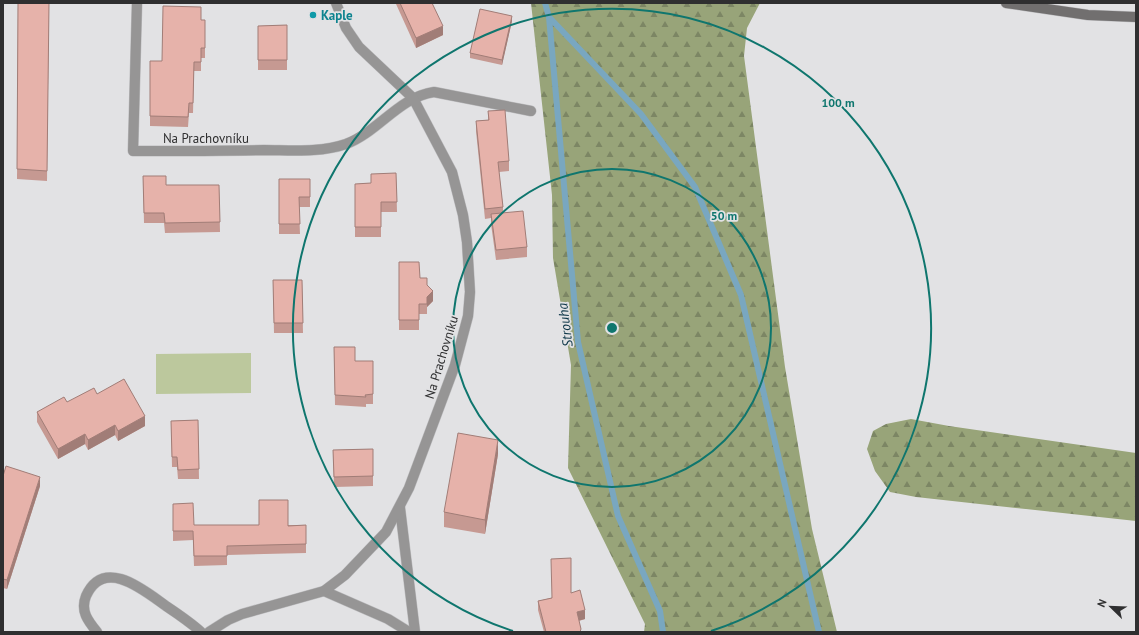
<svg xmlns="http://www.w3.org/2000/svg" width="1139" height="635" font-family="'PT Sans',sans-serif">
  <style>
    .green { fill: #bcc89d }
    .forest { fill: url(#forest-firs) }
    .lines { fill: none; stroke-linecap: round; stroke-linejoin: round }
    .stream { stroke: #79a7c0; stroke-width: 6 }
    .street-casing { stroke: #bebec0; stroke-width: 11 }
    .secondary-casing { stroke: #bebec0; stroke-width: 11 }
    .street { stroke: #969595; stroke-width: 10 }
    .secondary { stroke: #716f6f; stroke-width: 10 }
    .wall { fill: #c69992 }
    .shaded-wall { fill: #a17d77 }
    .building { fill: #e6b2aa; stroke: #a17d77 }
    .ring { fill: none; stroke: #0f766e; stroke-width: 2 }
    .culture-dot { fill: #0f9aa8; stroke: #e2e2e4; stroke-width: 1.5 }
    .labels { text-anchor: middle; stroke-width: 3.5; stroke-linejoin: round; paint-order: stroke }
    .culture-label { font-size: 13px; font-weight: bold; fill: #0d838f; stroke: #e2e2e4; text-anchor: start }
    .street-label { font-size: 13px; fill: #2f2f30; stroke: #e2e2e4 }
    .water-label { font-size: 14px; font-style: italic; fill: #0d3648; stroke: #e2e2e4 }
    .centre { fill: #0f766e; stroke: #e2e2e4; stroke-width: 2 }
    .ring-label { font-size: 12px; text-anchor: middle; font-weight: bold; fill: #0f766e; stroke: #e2e2e4; stroke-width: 3.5; stroke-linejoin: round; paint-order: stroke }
  </style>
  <defs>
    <pattern id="forest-firs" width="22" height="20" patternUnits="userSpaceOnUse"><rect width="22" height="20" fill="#98a479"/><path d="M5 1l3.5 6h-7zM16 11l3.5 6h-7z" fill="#7c8664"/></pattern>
  </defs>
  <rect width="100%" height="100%" fill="#e2e2e4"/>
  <polygon class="green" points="251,353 251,393 156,394 156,354"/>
  <g class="forest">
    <polygon points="531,3 760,3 747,28 744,56 785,367 812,529 837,632 644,632 645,624 568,468 571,365 553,258 552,195"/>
    <polygon points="911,419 949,426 1136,453 1136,521 916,497 890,492 875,471 867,449 873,431 886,424"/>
  </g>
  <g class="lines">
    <g class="stream">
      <polyline points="545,3 549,17 578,342 618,516 660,611 663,632"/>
      <polyline points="549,17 641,114 695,187 741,295 819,632"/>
    </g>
    <g class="street-casing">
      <g id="street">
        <path d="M137,3l-4,148c44,0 87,0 131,-1 26,0 56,3 82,-6 32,-12 53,-47 88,-52l97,19"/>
        <polyline points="400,508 415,632"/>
        <polyline points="324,591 388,619 409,632"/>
        <path d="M97,632c-9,-11 -17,-21 -11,-36 18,-40 59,-5 80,10 12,8 24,16 35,26"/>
        <polyline points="209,632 228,620 242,614 324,591 345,575 386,532 409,488 455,365 468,316 470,292 467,242 463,215 452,172 413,98 359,47 346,28 336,3"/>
      </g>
    </g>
    <g class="secondary-casing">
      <polyline id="secondary" points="1006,3 1088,15 1136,17"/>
    </g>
    <use href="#street" class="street"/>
    <use href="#secondary" class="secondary"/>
  </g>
  <g class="wall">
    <polygon points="18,3 49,3 47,181 17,179"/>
    <polygon points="396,3 432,3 443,35 416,48 396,4"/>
    <polygon points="201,20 205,20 205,58 201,58 201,71 194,71 193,113 189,113 188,127 150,126 150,61 162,61"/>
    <polygon points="512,21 502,65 470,58 470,53"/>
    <polygon points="287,25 287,70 258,70 258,26"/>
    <polygon points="488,111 509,161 509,171 499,172 503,207 503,213 527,247 527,257 496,260 491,224 491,218 485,219 476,131 476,121 488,120"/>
    <polygon points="396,173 397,212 381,212 381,237 355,237 355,184 371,183"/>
    <polygon points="143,176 166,185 219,185 220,232 165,233 164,223 144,223"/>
    <polygon points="279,179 310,179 310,207 299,207 300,234 279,234"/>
    <polygon points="399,262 420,278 427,285 433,301 427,307 427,314 419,314 419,330 399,330"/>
    <polygon points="273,280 302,280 303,333 274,333"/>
    <polygon points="334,347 355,361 373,361 373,404 366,404 366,407 335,405"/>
    <polygon points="97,394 145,426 118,441 115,435 88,450 85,444 58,459 37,422 37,412"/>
    <polygon points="198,420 199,479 178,479 177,467 172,467 171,421"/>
    <polygon points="373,449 373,486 334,487 333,450"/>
    <polygon points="498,454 485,534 444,527 444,512"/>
    <polygon points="3,476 40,486 7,589 3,588"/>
    <polygon points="173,504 194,525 306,525 306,553 227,555 227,565 194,566 193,540 173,541"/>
    <polygon points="571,593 585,619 579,621 581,632 544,632 538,610 538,601"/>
  </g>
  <g class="shaded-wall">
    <polygon points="512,16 512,21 502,65 502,60"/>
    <polygon points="443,26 443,35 416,48 416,38"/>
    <polygon points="433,291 433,301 427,307 427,297"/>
    <polygon points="145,416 145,426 118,441 118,431"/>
    <polygon points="115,425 115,435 88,450 88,440"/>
    <polygon points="85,434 85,444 58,459 58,449"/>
    <polygon points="498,440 498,454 485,534 485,520"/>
    <polygon points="40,477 40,486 7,589 7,580"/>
    <polygon points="585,610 585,619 577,621 577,612"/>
  </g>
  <g class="building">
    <polygon points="18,3 49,3 47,171 17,169"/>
    <polygon points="400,3 432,3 443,26 416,38"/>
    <polygon points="163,6 201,7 201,20 205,20 205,48 201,48 201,62 194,62 193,103 189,103 188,117 150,116 150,61 162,61"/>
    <polygon points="480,9 512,16 502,60 470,53"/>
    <polygon points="287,25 287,60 258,60 258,26"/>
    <polygon points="505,110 509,161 498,162 503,207 485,209 476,121 489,120 488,111"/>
    <polygon points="396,173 397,202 381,202 381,227 355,227 355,184 371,183 371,174"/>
    <polygon points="143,176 166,176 166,185 219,185 220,222 165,223 164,213 144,213"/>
    <polygon points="279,179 310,179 310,197 299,197 300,224 279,224"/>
    <polygon points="523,211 527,247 496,250 491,214"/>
    <polygon points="399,262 419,262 420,278 427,278 427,285 433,291 427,297 427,304 419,304 419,320 399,320"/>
    <polygon points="273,280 302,280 303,323 274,323"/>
    <polygon points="334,347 355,347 355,361 373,361 373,394 365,395 366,397 335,395"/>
    <polygon points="124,379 145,416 118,431 115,425 88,440 85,434 58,449 37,412 64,397 67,402 94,388 97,394"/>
    <polygon points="198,420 199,469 178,470 177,457 172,457 171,421"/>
    <polygon points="458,433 498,440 485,520 444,512"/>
    <polygon points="373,449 373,476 334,477 333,450"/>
    <polygon points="6,466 40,477 7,580 3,579 3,476"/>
    <polygon points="259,500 288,500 288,526 306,525 306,544 227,546 227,556 194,556 193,531 173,531 173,504 193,503 194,525 259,525"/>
    <polygon points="571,558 571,593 580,590 585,610 577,612 581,629 580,632 546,632 538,601 552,598 551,559"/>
  </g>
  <g class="ring">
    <circle cx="612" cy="328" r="159"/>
    <path d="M513 631A319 319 0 1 1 711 631"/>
  </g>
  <circle class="culture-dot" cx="313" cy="15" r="4"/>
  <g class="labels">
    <g class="culture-label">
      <text x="321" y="20">Kaple</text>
    </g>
    <g class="street-label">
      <text x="206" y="143">Na Prachovníku</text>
      <text transform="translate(441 357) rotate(-73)" y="5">Na Prachovníku</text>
    </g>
    <g class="water-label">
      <text transform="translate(565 325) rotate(-97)" y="5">Strouha</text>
    </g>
  </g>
  <circle cx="612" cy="328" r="6" class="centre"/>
  <g class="ring-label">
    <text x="838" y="107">100 m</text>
    <text x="724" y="220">50 m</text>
  </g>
  <rect width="1139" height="635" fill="none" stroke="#2f2f30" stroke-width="8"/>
  <g transform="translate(1111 607) rotate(293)" stroke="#e2e2e4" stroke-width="3" paint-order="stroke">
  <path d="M0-3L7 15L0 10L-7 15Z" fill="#2f2f30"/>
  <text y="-6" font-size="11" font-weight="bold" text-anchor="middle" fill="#2f2f30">N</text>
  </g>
</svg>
